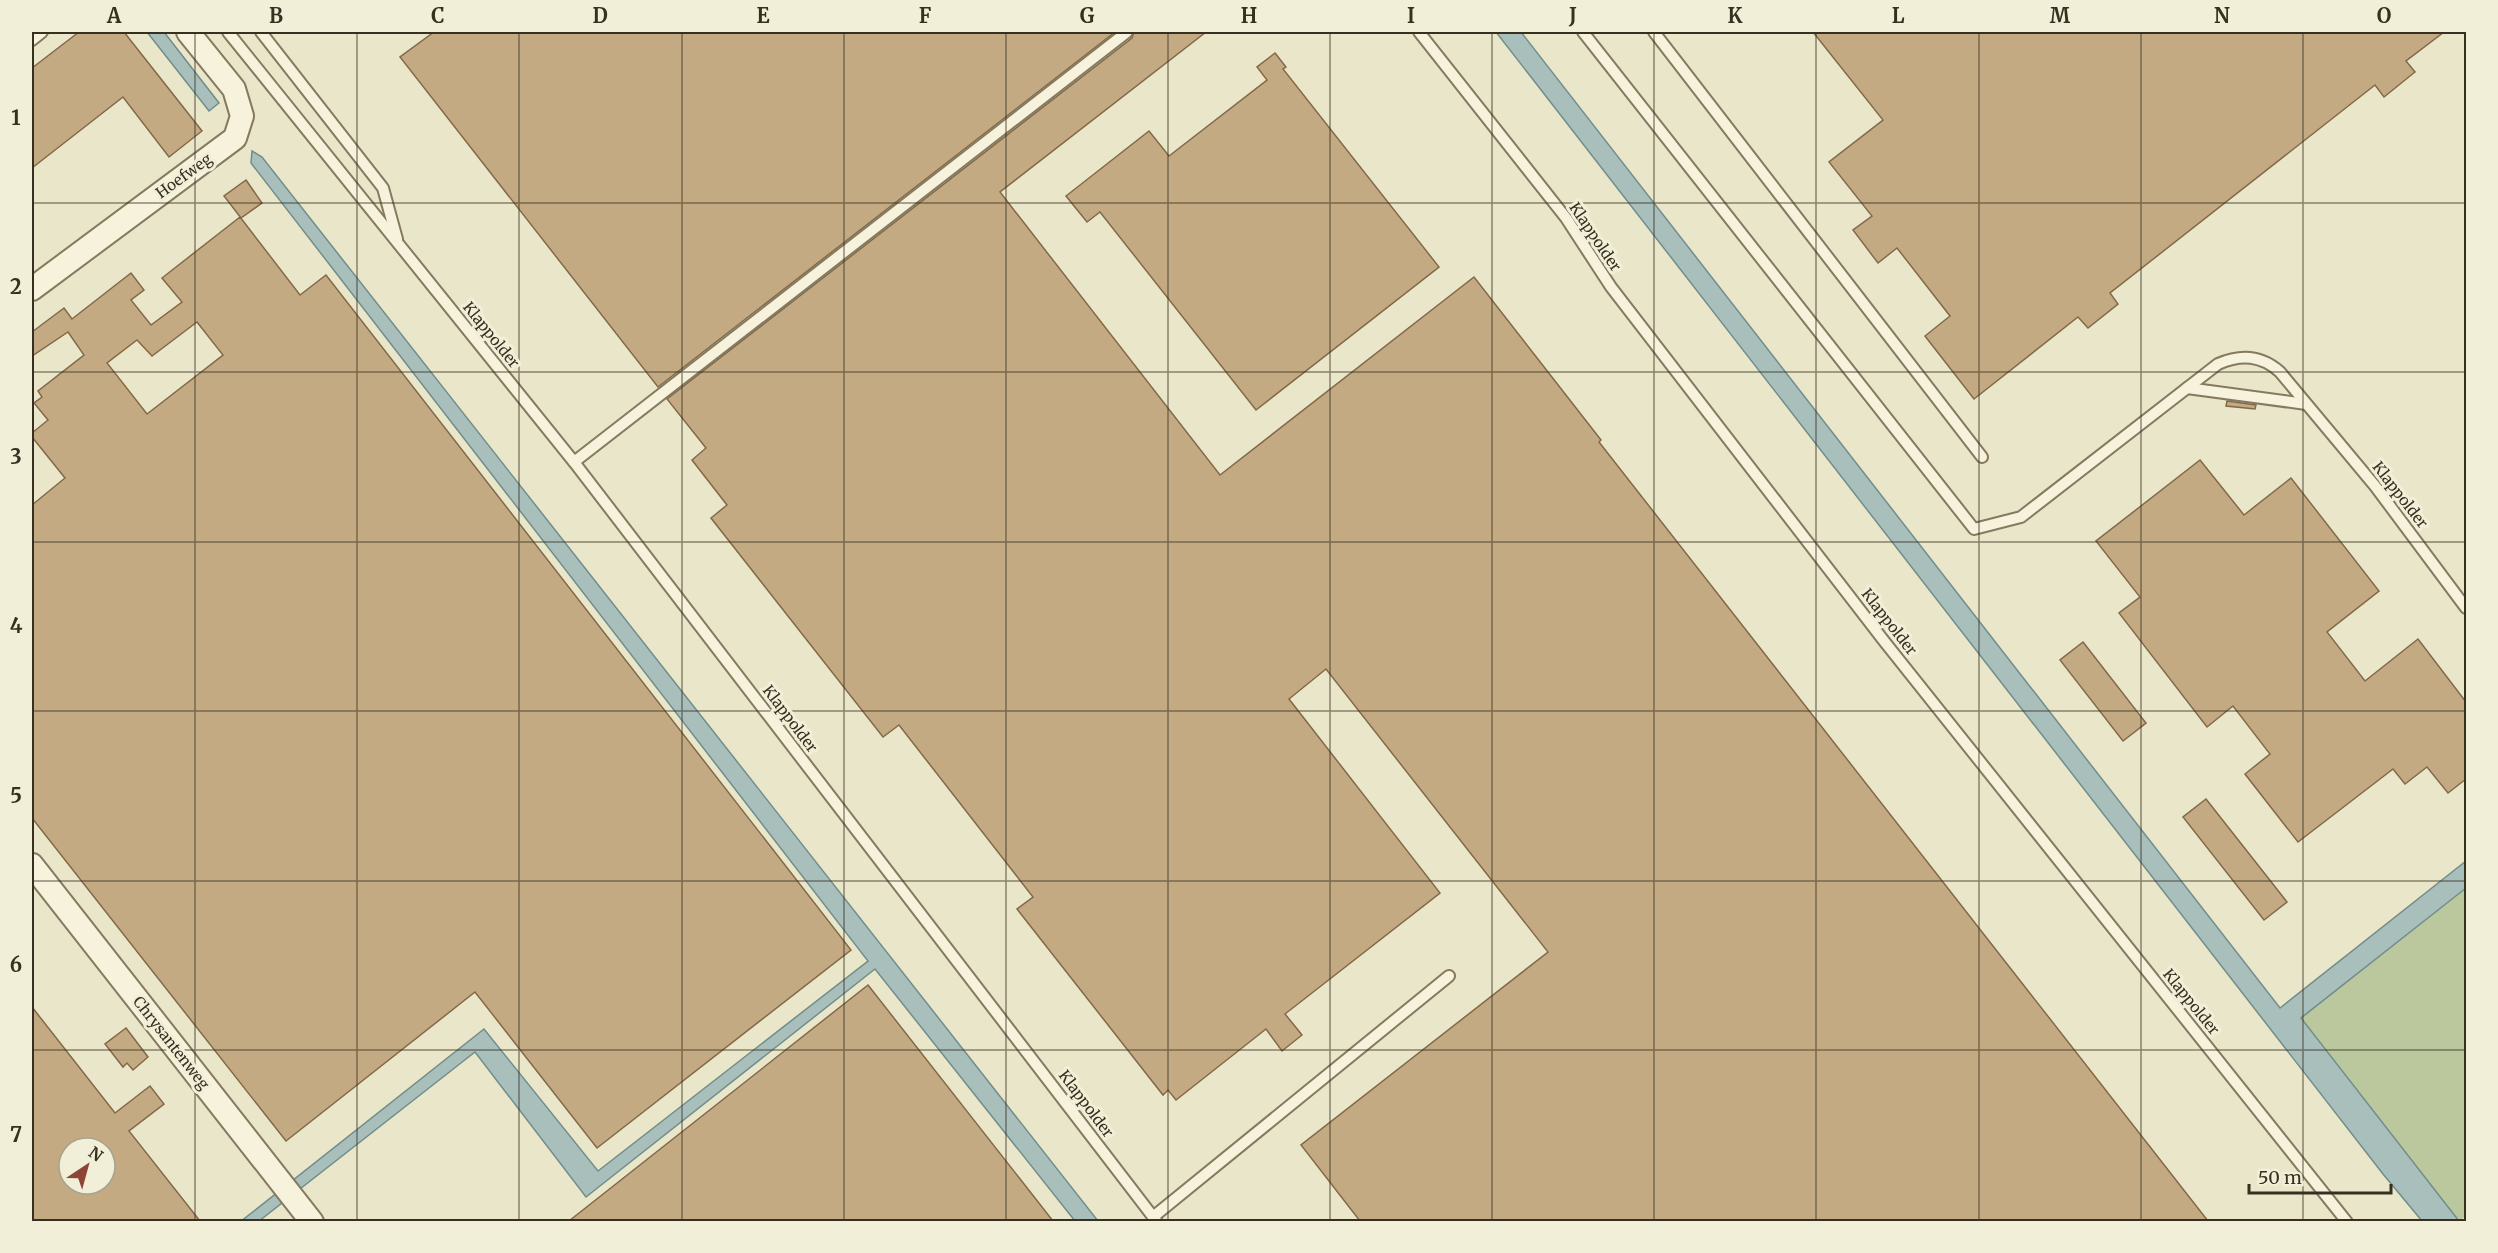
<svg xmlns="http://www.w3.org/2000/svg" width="2498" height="1253" font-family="Merriweather,serif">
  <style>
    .green { fill: #bbc89e }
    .water { fill: #a9bfbc; stroke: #718d8b; stroke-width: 1.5 }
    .building { fill: #c4aa83; stroke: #826948; stroke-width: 1.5; fill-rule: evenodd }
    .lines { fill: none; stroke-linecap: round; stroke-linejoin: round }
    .service-casing { stroke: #857a60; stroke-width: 14 }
    .minor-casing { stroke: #857a60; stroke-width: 26 }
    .service { stroke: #f6f2dc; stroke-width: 10 }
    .minor { stroke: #f6f2dc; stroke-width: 22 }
    .grid { fill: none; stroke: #373021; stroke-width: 1.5; stroke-opacity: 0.55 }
    .labels { text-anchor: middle; stroke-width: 6; stroke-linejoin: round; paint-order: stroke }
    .street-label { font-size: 15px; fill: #373021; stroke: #f2efd8 }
    .neatline { fill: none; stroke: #373021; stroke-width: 2 }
    .grid-label { font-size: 20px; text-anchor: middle; font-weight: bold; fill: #373021 }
  </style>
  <rect width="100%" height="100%" fill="#eae6c9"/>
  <polygon class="green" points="2466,888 2466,1216 2459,1221 2301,1018"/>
  <g class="water">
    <polygon points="147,32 164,32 219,103 209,111"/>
    <polygon points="1496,32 1521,32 2280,1008 2466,861 2466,888 2301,1018 2459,1221 2422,1221 2383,1174"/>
    <polygon points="252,151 262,157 1098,1221 1075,1221 875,969 586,1197 475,1052 259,1221 240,1222 484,1029 598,1171 868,961 251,163"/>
  </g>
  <g class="building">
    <polygon points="79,32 124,32 202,131 169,157 123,97 32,168 32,68"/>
    <polygon points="434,32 1115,32 658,387 400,57"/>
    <polygon points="1134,32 1206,32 1000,192 1220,475 1474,277 1601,440 1599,442 2208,1221 1360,1221 1301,1145 1548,952 1326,669 1289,699 1440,893 1285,1014 1302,1035 1282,1051 1266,1029 1176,1100 1168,1090 1163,1095 1017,909 1033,897 899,725 883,737 711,518 727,505 692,460 706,448 667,399 1132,38"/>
    <polygon points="1813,32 2444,32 2406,61 2415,72 2384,97 2375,85 2110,293 2118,304 2088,328 2078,317 1974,399 1925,336 1950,316 1897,248 1878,263 1853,230 1872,216 1829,162 1883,120"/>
    <polygon points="1275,53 1286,67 1283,69 1439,267 1256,410 1100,212 1087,222 1066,196 1149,131 1169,156 1267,80 1257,67"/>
    <polygon points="246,180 262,203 241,218 224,196"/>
    <path d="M240,217l60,78 26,-20 525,675 -254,198 -122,-156 -189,149 -254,-323v-313l33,-27 -33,-41v-4l16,-13 -14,-17 8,-6 -4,-6 46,-36 -16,-23 -36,24v-24l32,-24 8,11 59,-46 13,17 -13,10 20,25 31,-23 -20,-24zM197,322l26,33 -76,59 -40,-51 30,-23 15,16z"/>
    <polygon points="2227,401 2256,405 2255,409 2226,406"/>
    <polygon points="2200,460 2244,515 2291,478 2379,591 2327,632 2365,681 2418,639 2466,702 2466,779 2448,793 2427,767 2405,784 2393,769 2298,842 2245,774 2270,754 2233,706 2207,727 2119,613 2140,597 2096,541"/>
    <polygon points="2083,642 2146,723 2123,741 2060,660"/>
    <polygon points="2206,799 2287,902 2264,920 2183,817"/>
    <polygon points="868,985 1053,1221 569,1221"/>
    <path d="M32,1007l83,106 35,-27 14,18 -35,27 71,90h-168zM69,1148h36v36h-36z"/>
    <polygon points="126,1028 148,1057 133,1070 127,1063 123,1067 105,1044"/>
  </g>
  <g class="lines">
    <g class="service-casing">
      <g id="service">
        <polyline points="228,32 574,462 1157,1222"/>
        <polyline points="261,32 383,188 397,239"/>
        <polyline points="1419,32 1566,218 1611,287 1884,641 2347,1222"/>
        <path d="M1583,32l391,497 47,-12 197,-153c23,-10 43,-9 62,8l95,114 91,122"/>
        <polyline points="1654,32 1982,457"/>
        <polyline points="32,40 42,32"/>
        <polyline points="2187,388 2306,404"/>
        <polyline points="574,462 1127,32"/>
        <polyline points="1153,1217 1449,976"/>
      </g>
    </g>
    <g class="minor-casing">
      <g id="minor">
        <polyline points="32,289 235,138 242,116 234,89 188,32"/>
        <polyline points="32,865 312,1222"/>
      </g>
    </g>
    <use href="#service" class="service"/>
    <use href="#minor" class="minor"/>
  </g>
  <path class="grid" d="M195,32v1190M357,32v1190M519,32v1190M682,32v1190M844,32v1190M1006,32v1190M1168,32v1190M1330,32v1190M1492,32v1190M1654,32v1190M1816,32v1190M1979,32v1190M2141,32v1190M2303,32v1190M32,203h2434M32,372h2434M32,542h2434M32,711h2434M32,881h2434M32,1050h2434"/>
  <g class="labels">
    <g class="street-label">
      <text transform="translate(184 176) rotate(-36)" y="5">Hoefweg</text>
      <text transform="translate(1595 237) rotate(56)" y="5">Klappolder</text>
      <text transform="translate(491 335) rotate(51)" y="5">Klappolder</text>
      <text transform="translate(2400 495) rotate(52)" y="5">Klappolder</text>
      <text transform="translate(1889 622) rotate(52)" y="5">Klappolder</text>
      <text transform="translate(790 719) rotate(53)" y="5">Klappolder</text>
      <text transform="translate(2191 1002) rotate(51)" y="5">Klappolder</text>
      <text transform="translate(171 1043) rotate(52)" y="5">Chrysantenweg</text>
      <text transform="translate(1086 1104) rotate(53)" y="5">Klappolder</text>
    </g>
  </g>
  <rect width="2498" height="1253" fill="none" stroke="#f2efd8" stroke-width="66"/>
  <g transform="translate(87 1166) rotate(36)"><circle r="28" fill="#f2efd8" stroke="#a7a38f" stroke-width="1.5"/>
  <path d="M0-4.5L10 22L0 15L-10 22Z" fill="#8e4436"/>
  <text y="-9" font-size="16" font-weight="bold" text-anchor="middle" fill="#373021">N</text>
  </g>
  <path d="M2249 1184v9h142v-9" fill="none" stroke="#373021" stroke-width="3"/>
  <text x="2258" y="1184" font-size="18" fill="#373021" stroke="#f2efd8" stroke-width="4.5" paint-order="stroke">50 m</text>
  <rect x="33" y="33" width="2432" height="1187" class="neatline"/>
  <g class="grid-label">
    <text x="114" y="23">A</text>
    <text x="276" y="23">B</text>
    <text x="438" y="23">C</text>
    <text x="600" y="23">D</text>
    <text x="763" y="23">E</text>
    <text x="925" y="23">F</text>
    <text x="1087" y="23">G</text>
    <text x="1249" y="23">H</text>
    <text x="1411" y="23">I</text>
    <text x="1573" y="23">J</text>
    <text x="1735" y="23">K</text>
    <text x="1898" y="23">L</text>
    <text x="2060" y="23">M</text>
    <text x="2222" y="23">N</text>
    <text x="2384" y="23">O</text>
    <text x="16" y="125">1</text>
    <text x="16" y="294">2</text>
    <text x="16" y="464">3</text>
    <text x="16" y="633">4</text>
    <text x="16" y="803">5</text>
    <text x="16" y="972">6</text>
    <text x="16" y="1142">7</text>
  </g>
</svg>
